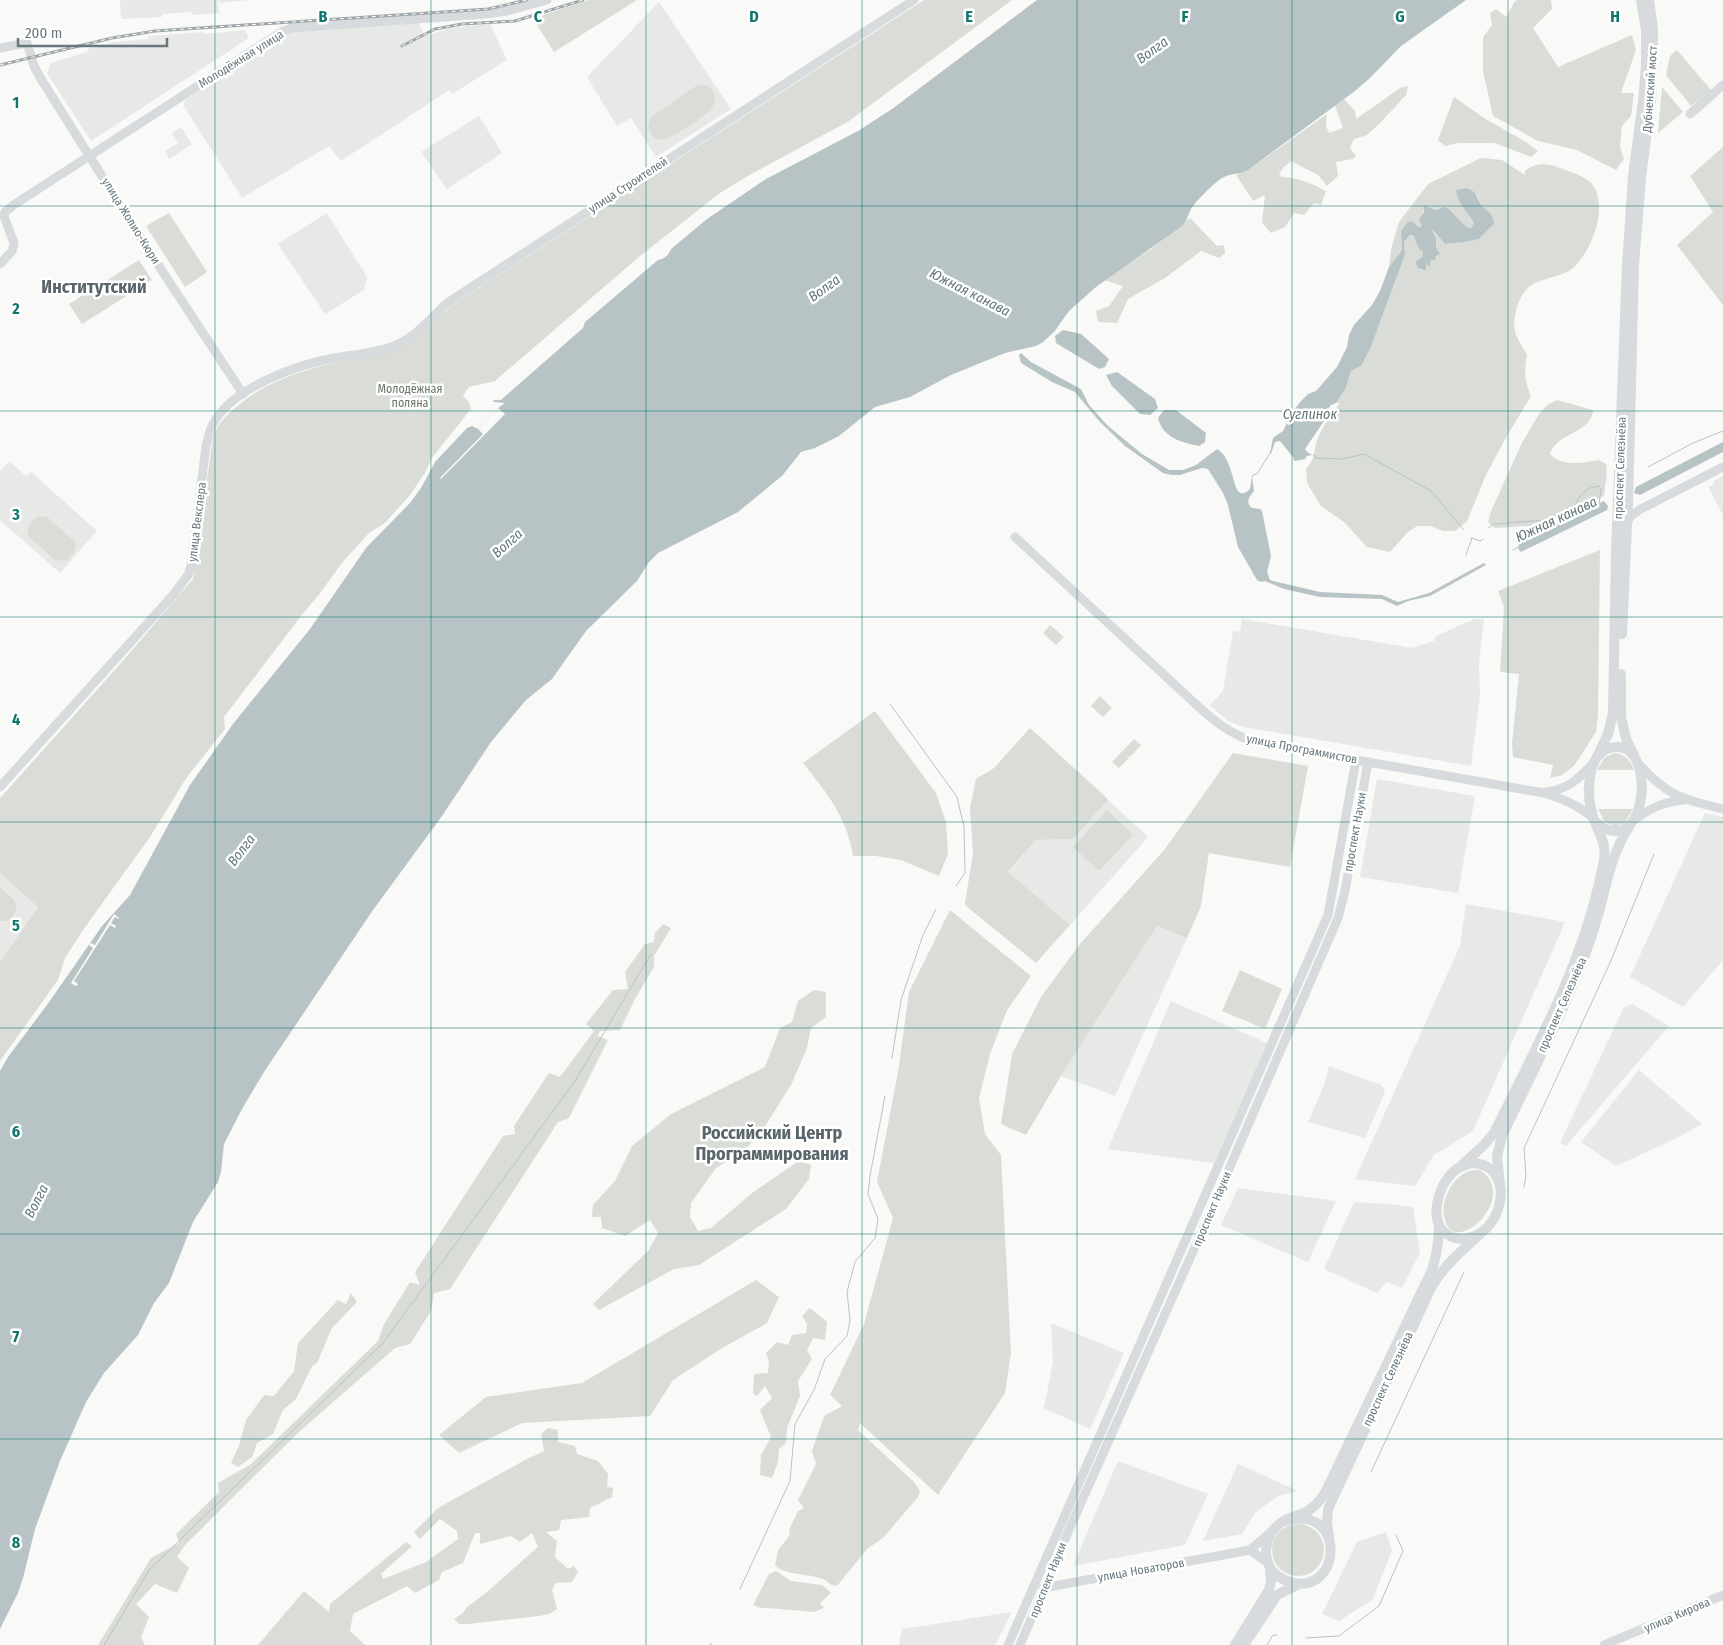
<svg xmlns="http://www.w3.org/2000/svg" width="1723" height="1645" font-family="'Fira Sans Condensed',sans-serif">
  <style>
    .built { fill: #e7e9e7 }
    .green { fill: #daddd7 }
    .water { fill: #b7c3c5 }
    .pier { fill: #f9f9f7 }
    .lines { fill: none; stroke-linecap: round; stroke-linejoin: round }
    .stream { stroke: #b7c3c5; stroke-width: 1 }
    .secondary { stroke: #d7dbdd; stroke-width: 9 }
    .primary { stroke: #d7dbdd; stroke-width: 10 }
    .rail-casing { stroke: #9fa7aa; stroke-width: 3 }
    .rail { stroke: #fff; stroke-width: 1; stroke-dasharray: 4; stroke-linecap: butt }
    .grid { fill: none; stroke: #0f766e; stroke-width: 1; stroke-opacity: 0.55 }
    .labels { text-anchor: middle; stroke-width: 5; stroke-linejoin: round; paint-order: stroke }
    .street-label { font-size: 12px; fill: #67787e; stroke: #fff }
    .park-label { font-size: 12px; fill: #6b7766; stroke: #fff }
    .water-label { font-size: 14px; font-style: italic; fill: #627678; stroke: #fff }
    .district-label { font-size: 18px; font-weight: bold; fill: #59656b; stroke: #fff }
    .grid-label { font-size: 16px; text-anchor: middle; font-weight: bold; fill: #0f766e; stroke: #fff; stroke-width: 5; stroke-linejoin: round; paint-order: stroke }
  </style>
  <rect width="100%" height="100%" fill="#f9f9f7"/>
  <g class="built">
    <polygon points="120,0 248,0 221,3 218,1 219,13 192,15 192,12 162,14 162,17 121,19"/>
    <polygon points="659,2 731,109 656,157 631,118 617,126 587,77"/>
    <polygon points="418,22 425,36 450,28 490,24 507,60 452,94 449,90 341,161 329,146 242,198 184,106 185,100 284,35 295,31"/>
    <polygon points="245,30 249,38 91,141 47,73 51,63 87,52 88,49 114,42 148,39 149,36 202,32 204,34"/>
    <polygon points="479,116 502,153 447,189 421,152"/>
    <polygon points="181,127 192,144 169,159 165,151 178,143 172,133"/>
    <polygon points="327,213 367,277 364,290 325,314 278,244"/>
    <polygon points="9,461 26,476 31,472 97,531 60,573 0,520 0,471"/>
    <polygon points="1723,476 1723,515 1708,487 1714,484 1714,481"/>
    <polygon points="1242,619 1412,648 1434,641 1436,636 1467,622 1475,619 1484,619 1479,664 1480,694 1471,766 1243,727 1228,721 1210,705 1223,691 1233,631 1240,632"/>
    <polygon points="1377,779 1475,796 1458,893 1360,877"/>
    <polygon points="1108,800 1148,837 1070,925 1008,873 1036,840 1073,839"/>
    <polygon points="1705,813 1723,817 1723,960 1683,1007 1630,977"/>
    <polygon points="0,873 38,907 0,962"/>
    <polygon points="1466,904 1565,922 1473,1131 1434,1155 1415,1186 1355,1179 1460,946"/>
    <polygon points="1157,926 1187,938 1115,1096 1061,1076"/>
    <polygon points="1171,1001 1267,1043 1214,1163 1108,1149"/>
    <polygon points="1632,1004 1669,1026 1566,1146 1560,1143 1624,1007"/>
    <polygon points="1329,1066 1381,1085 1384,1089 1385,1092 1365,1138 1308,1122 1325,1083"/>
    <polygon points="1639,1070 1702,1124 1677,1138 1616,1166 1581,1142"/>
    <polygon points="1238,1188 1336,1201 1308,1262 1221,1225"/>
    <polygon points="1354,1202 1388,1204 1413,1207 1420,1253 1402,1288 1387,1282 1377,1293 1324,1269"/>
    <polygon points="1051,1323 1124,1353 1090,1429 1044,1408 1053,1362"/>
    <polygon points="1118,1461 1208,1494 1185,1545 1073,1566"/>
    <polygon points="1238,1464 1298,1491 1278,1496 1256,1512 1242,1534 1203,1541"/>
    <polygon points="1386,1532 1392,1550 1373,1599 1339,1621 1322,1614 1357,1542"/>
    <polygon points="1012,1612 995,1645 899,1645 902,1629"/>
  </g>
  <g class="green">
    <polygon points="589,0 637,0 554,52 534,20 537,17"/>
    <path d="M924,0h88l-163,121 -103,56 -26,16 -80,63 -145,125 -26,6 -6,9 6,6 2,7 -39,49 -7,15 -15,22 -25,28 -16,10 -28,31 -23,32 -14,16 -80,105 1,12 -38,48 -37,60 -67,93 -18,28 -7,22 -58,81v-99l38,-55 -38,-34v-75l121,-135 72,-84 20,-142c6,-17 18,-26 32,-37 31,-23 67,-32 105,-41 14,-3 31,-4 45,-9 22,-9 39,-28 56,-44z"/>
    <polygon points="1518,0 1551,0 1552,9 1533,28 1558,67 1632,35 1636,50 1621,93 1634,93 1631,116 1622,126 1620,147 1624,159 1616,170 1577,150 1538,141 1493,116 1483,71 1483,37 1492,25 1490,13 1496,9 1506,17 1515,1"/>
    <polygon points="1677,50 1711,90 1691,106 1666,75 1670,56"/>
    <path d="M701,85l7,1c4,4 8,8 7,14 -1,15 -37,32 -48,39l-7,1 -6,-2 -6,-10 2,-10 46,-32z"/>
    <path d="M1408,86l-2,9 -26,28 -13,12 -13,4 -4,9 6,8 -3,3 -17,3 2,14 -11,10 -9,-11 -27,-14 -8,7 -4,6 3,3c17,1 29,6 44,14l-5,14 -7,-2 -10,12 -10,-2 -9,14 -14,6 -9,-10 3,-28 -12,6 -17,-26 12,-5 79,-56 -1,12 3,7 14,-5 -8,-22 9,-7 11,12 1,8 44,-31z"/>
    <polygon points="1662,87 1683,112 1658,133"/>
    <polygon points="1454,97 1484,118 1526,142 1538,151 1531,157 1494,143 1458,143 1445,146 1438,140"/>
    <polygon points="1723,147 1723,305 1677,245 1713,212 1690,176"/>
    <path d="M1481,158l21,2 23,15v-4c10,-9 24,-8 35,-3 9,3 24,8 31,15 19,21 1,67 -16,83 -11,11 -29,11 -42,18 -14,8 -21,32 -18,47 2,9 8,16 12,24 -3,16 -3,25 4,41l-27,45 -18,34 -19,46 -12,10h-12l-13,-5h-13l-9,6 -18,20 -23,-5 -23,-25 -23,-16 -14,-23 -1,-14c10,-11 7,-16 11,-29 5,-13 14,-26 23,-37h-4l10,-15 5,-17 10,-5 10,-19 32,-87 2,-6 -1,-12 6,-7h3l6,14 4,3 -1,5 -6,4 5,8 3,-1 2,-4 2,1 2,-4 5,-1 1,-4 3,-2 -3,-8v-8l-4,-8h1l10,12 4,2 32,-5 15,-15 -14,-21 -2,-7 -12,-8 -10,2c1,12 12,22 18,33l-3,5 -6,-2 -21,-19 -9,4 -9,-6 -6,14 2,7 -2,1 -4,-3 -15,7 1,19 -13,17 2,-18 8,-27 29,-38z"/>
    <polygon points="169,213 207,272 185,287 146,226"/>
    <polygon points="1190,218 1217,246 1224,245 1225,253 1219,258 1201,251 1165,278 1128,299 1117,323 1098,322 1096,311 1109,306 1123,286 1104,280 1151,249"/>
    <polygon points="139,260 152,280 82,324 69,304"/>
    <path d="M1557,400l36,10c-1,23 -36,22 -43,44 12,13 34,9 49,6l7,4c2,12 -1,20 -2,32l-62,29 -47,3 -7,-6 3,-11 31,-68 17,-29 8,-9z"/>
    <path d="M38,516l9,1 28,25c3,8 -3,14 -9,19l-11,-1 -27,-24c-1,-10 3,-15 10,-20z"/>
    <polygon points="1600,550 1598,716 1596,732 1574,766 1562,775 1550,778 1553,765 1513,757 1512,744 1519,674 1500,672 1504,607 1498,591"/>
    <polygon points="1050,625 1064,637 1056,645 1043,633"/>
    <polygon points="1100,696 1112,708 1103,717 1091,706"/>
    <path d="M875,711l61,82 10,29 2,32 -9,22 -38,-16 -25,-4h-23c-6,-39 -26,-63 -50,-93z"/>
    <polygon points="1030,728 1107,798 1108,800 1073,839 1036,840 1008,872 1070,925 1036,963 966,906 965,903 973,853 970,808 976,779 994,768"/>
    <polygon points="1134,739 1141,745 1130,757 1126,755 1129,758 1119,768 1112,762"/>
    <polygon points="1233,753 1308,766 1290,867 1209,853 1201,906 1187,938 1157,926 1061,1076 1026,1135 1001,1124 1012,1054 1041,997 1080,944 1165,849"/>
    <path d="M1615,753c10,1 15,7 19,17h-37l8,-13z"/>
    <polygon points="1598,809 1633,809 1625,822 1616,827 1604,821"/>
    <polygon points="1107,810 1133,835 1099,871 1073,847"/>
    <path d="M0,887l14,13 3,8c-4,9 -6,14 -17,13z"/>
    <path d="M950,910l81,66 -24,34 -17,44 -11,44 6,36 16,21 10,198 -6,40 -67,102 -78,-72 -2,7 56,52 6,9 -2,6 -35,41 -16,11 -30,37c-7,0 -8,-4 -14,-7 -16,-6 -33,-3 -48,-13l3,-16 12,-15 -1,-5 9,-19 6,-3 -6,-8 18,-36 -4,-13 12,-35 18,-10 -12,-11 34,-71 29,-106 -16,-36 21,-110 11,-80z"/>
    <polygon points="663,924 671,928 654,956 654,967 635,999 620,1030 600,1031 598,1036 608,1040 569,1118 558,1122 450,1289 434,1293 431,1311 410,1344 395,1348 300,1431 185,1545 177,1557 189,1568 177,1593 155,1584 136,1604 149,1617 141,1637 145,1645 98,1645 151,1558 179,1543 176,1534 219,1492 218,1483 251,1464 378,1341 384,1324 410,1282 420,1285 415,1272 503,1136 515,1134 514,1126 549,1073 560,1077 594,1031 586,1024 613,990 628,989 625,972 645,944 654,942 655,933"/>
    <polygon points="1240,970 1282,989 1265,1029 1222,1011"/>
    <polygon points="814,990 826,992 826,1017 811,1028 807,1048 791,1085 764,1128 745,1150 716,1168 691,1203 690,1217 698,1231 711,1228 752,1193 800,1160 811,1165 809,1179 786,1209 699,1265 674,1269 599,1310 593,1304 649,1250 658,1233 650,1220 625,1236 602,1228 601,1217 592,1217 593,1205 615,1181 632,1146 671,1114 765,1067 780,1028 792,1022 798,1001"/>
    <path d="M1480,1170c42,28 -30,93 -36,45 -3,-16 9,-38 25,-44 3,-1 8,-1 11,-1z"/>
    <polygon points="756,1280 779,1297 767,1323 722,1348 673,1380 650,1416 522,1423 459,1453 439,1435 486,1397 582,1383"/>
    <polygon points="351,1293 357,1302 332,1328 317,1363 312,1366 296,1399 283,1410 273,1434 257,1443 252,1457 238,1467 231,1463 239,1446 246,1420 264,1395 274,1396 294,1371 298,1343 338,1300 346,1304"/>
    <polygon points="810,1308 827,1322 825,1340 813,1338 807,1350 812,1359 798,1381 800,1396 787,1428 786,1443 779,1449 778,1462 772,1478 760,1475 761,1455 771,1437 760,1410 772,1398 765,1386 757,1396 753,1394 754,1374 768,1373 769,1361 766,1353 777,1342 788,1345 792,1335 806,1333 807,1324 802,1316"/>
    <path d="M548,1428l10,2v12l17,4 2,8 21,7 10,13 -1,13 6,1 -1,9 -22,11 -1,9 -28,3 -2,10 -13,2 11,9 -2,16 13,12 6,-3 4,6 -6,10 -16,1 -4,7 5,19 -8,5 -10,2 -71,8h-9l-5,-5 9,-6 4,-6c26,-18 47,-40 71,-60l-6,-14 -12,9 -9,-6 -31,8v-11h-5l-12,30 -21,9 -3,8 -24,13 -8,-7 -54,28 -3,17 15,14h-107l46,-54 25,21 1,-8 76,-62 6,4 -31,28 2,5 43,-17 32,-23 -1,-8 -17,-12 -20,20 -6,-7 24,-24 87,-48 19,-9 -3,-17z"/>
    <circle cx="1298" cy="1550" r="26"/>
    <polygon points="776,1571 791,1581 822,1585 831,1593 820,1603 824,1608 814,1612 768,1608 760,1608 753,1605 769,1574"/>
  </g>
  <g class="water">
    <path d="M1037,0h429l-65,46 -30,31 -16,14 -107,79c-8,5 -18,3 -26,8 -8,5 -26,23 -31,31 -3,6 -4,12 -9,17l-86,61 -27,24 -15,21 -11,10 -7,4 -31,7 -54,22 -41,22 -35,10 -36,29 -24,12 -14,4 -19,24 -44,36 -80,41 -9,9 -12,19 -51,50 -34,48 -26,21 -35,42 -49,74 -69,94 -109,162 -22,37 -18,35 -3,28 -3,10 -25,40 -24,61 -15,20 -16,32 -34,38 -18,29 -26,59 -25,68 -12,49 -5,15 -18,36v-558l8,-14 39,-52 55,-79 28,-31 60,-110 43,-61 77,-95 56,-81 44,-45 11,-15 14,-26 32,-34 5,-2 6,3 20,-21 7,-5 -12,-1 1,-2h7l82,-72 2,-6 73,-62c6,-1 11,-5 13,-11l36,-30 59,-40 92,-48 34,-22z"/>
    <path d="M1466,188c10,3 10,7 14,15 5,8 14,9 14,21l-15,15 -15,3 -19,2 -12,-14h-1l4,8v9l4,7 -4,2 -1,4 -5,1v6l-4,-3v6l-8,-2 -2,-4v-3l6,-4 1,-5 -4,-3 -6,-14h-3l-6,7 1,12 -2,6 -32,87 -10,19 -10,5 -5,17 -10,15 -5,2 -4,5 -3,11 -19,28 2,3 5,3 -5,1 -2,3 -11,2 -1,-4 -13,-16 -5,1 -4,12 -1,-1 3,-15 10,-7 10,-20 9,-11 6,-6 8,-3 21,-24 10,-20 2,-12 5,-10 18,-20 8,-14 9,-24 13,-17 -1,-19 7,-9 4,-1 7,6 3,-1 -3,-7 5,-7v-7l11,5c3,0 5,-2 8,-3 8,-1 17,19 28,21l3,-5c-6,-11 -17,-20 -18,-33z"/>
    <polygon points="1063,330 1081,334 1109,359 1105,367 1099,369 1056,343 1055,336"/>
    <path d="M1021,353l10,9 50,27 8,16 19,21 34,28 27,16h14l13,-5 21,-16c15,8 16,39 22,43 4,3 8,0 11,-3l2,-13 2,15c-5,6 -9,11 -2,17l8,1 2,2 9,45 -4,16 3,8 3,1 47,11 62,3 16,7 31,-9 55,-30 2,2 -56,31 -22,5 -11,5 -15,-7 -62,-2 -36,-8 -19,-8 -4,1 -4,-2 -19,-33 -10,-42 -5,-12 -15,-24 -6,-1 -22,7h-9l-8,-2 -38,-27 -26,-25 -24,-29 -23,-10 -31,-19 -2,-8z"/>
    <polygon points="1117,372 1155,399 1158,408 1150,415 1140,414 1112,386 1106,375"/>
    <path d="M1164,410h12l30,23 -1,9 -6,4c-18,-4 -36,-8 -41,-28z"/>
    <polygon points="1723,442 1723,452 1640,495 1634,493 1636,487"/>
    <polygon points="1604,501 1608,506 1607,510 1521,552 1519,550 1518,543"/>
  </g>
  <g class="pier">
    <polygon points="498,408 505,414 441,479 440,478 483,434 478,429"/>
    <polygon points="114,914 119,918 119,919 115,917 111,923 116,926 115,928 110,925 74,981 78,984 76,986 71,983 93,948 89,945 90,943 95,945"/>
  </g>
  <g class="lines">
    <g class="stream">
      <polyline points="1313,455 1316,458 1342,459 1364,454 1431,491 1464,530"/>
      <polyline points="1648,467 1693,443 1723,431"/>
      <polyline points="1252,477 1253,475 1257,474 1270,453"/>
      <polyline points="1488,528 1494,524 1546,520 1575,505 1580,496 1590,488 1599,486 1601,490 1599,504"/>
      <polyline points="1471,538 1481,541 1483,539"/>
      <polyline points="1513,550 1519,547"/>
      <polyline points="1466,555 1472,538"/>
      <polyline points="890,704 957,797 964,827 965,873 956,886"/>
      <polyline points="892,1058 901,1000 923,935 936,909"/>
      <polyline points="1524,1187 1526,1176 1524,1148 1610,963 1654,854"/>
      <polyline points="1371,1472 1464,1272"/>
      <polyline points="740,1589 790,1481 795,1424 814,1390 825,1359 847,1336 850,1320 847,1292 855,1262 875,1238 878,1219 868,1194 870,1176 885,1096"/>
      <polyline points="1306,1638 1339,1636 1379,1606 1403,1551 1396,1535"/>
      <polyline points="104,1645 149,1570 382,1344 575,1081 651,954"/>
      <polyline points="710,1645 711,1643"/>
      <polyline points="1267,1645 1273,1635 1277,1635"/>
    </g>
    <g class="secondary">
      <polyline points="0,48 27,43 34,66 41,79 149,251 243,394"/>
      <polyline points="1690,114 1723,85"/>
      <polyline points="4,216 5,212 15,204 283,31 292,28 486,14 507,11 547,0"/>
      <polyline points="0,264 12,251 14,243 4,216"/>
      <polyline points="1627,523 1630,517 1639,510 1723,467"/>
      <path d="M1015,537l186,172c18,16 31,25 53,33l290,51c19,6 34,12 49,25"/>
      <path d="M1638,763c29,33 44,36 85,46"/>
      <path d="M0,787l174,-193 14,-19 3,-9 15,-120c2,-7 3,-15 7,-22 19,-36 83,-59 121,-66 20,-4 41,-4 60,-12 21,-8 37,-28 53,-43l467,-303"/>
      <path d="M1546,792c24,-3 33,-14 49,-31"/>
      <path d="M1634,820c18,-13 29,-18 51,-20"/>
      <polyline points="1250,1550 1268,1563"/>
      <polyline points="1043,1588 1250,1550 1272,1531"/>
      <polyline points="1008,1645 1328,915 1356,760"/>
      <polyline points="1020,1645 1068,1532 1203,1229 1338,918 1345,891 1368,762"/>
      <polyline points="1604,1645 1723,1595"/>
    </g>
    <g class="primary">
      <polyline points="1622,634 1628,505 1634,265 1641,177 1651,101 1653,65 1653,29 1649,0"/>
      <polyline points="1621,674 1621,717 1626,739 1634,755"/>
      <polyline points="1597,757 1608,734 1613,713 1616,552 1627,265 1633,176 1643,101 1646,65 1646,30 1641,0"/>
      <path d="M1472,1163c44,1 33,67 -3,75 -8,2 -15,1 -22,-4 -19,-13 -9,-47 5,-61 5,-6 13,-8 20,-10z"/>
      <path d="M1461,1166l22,-20 11,-13c43,-87 93,-177 110,-274 3,-19 -8,-29 -12,-46 -5,-17 -5,-49 10,-61 6,-5 15,-6 22,-4 33,14 18,113 -28,74"/>
      <path d="M1500,1184l-3,-28 5,-20c27,-57 57,-114 80,-173 7,-18 13,-36 18,-54 7,-29 13,-58 29,-82"/>
      <path d="M1285,1521c63,-18 57,76 5,61 -10,-3 -19,-10 -22,-19 -6,-17 2,-34 17,-43 7,-3 15,-5 21,-8 9,-5 14,-11 19,-19l107,-223c5,-16 7,-29 7,-45"/>
      <path d="M1329,1536l-2,-13 1,-14 103,-221c12,-22 30,-36 48,-53"/>
      <polyline points="1235,1645 1269,1590 1271,1582 1270,1568"/>
      <polyline points="1244,1645 1277,1595 1299,1584"/>
    </g>
    <g class="rail-casing">
      <g id="rail">
        <polyline points="402,46 435,29 462,24 515,21 583,0"/>
        <polyline points="0,65 112,38 155,31 488,9 527,0"/>
      </g>
    </g>
    <use href="#rail" class="rail"/>
  </g>
  <path class="grid" d="M215,0v1645M431,0v1645M646,0v1645M862,0v1645M1077,0v1645M1292,0v1645M1508,0v1645M0,206h1723M0,411h1723M0,617h1723M0,822h1723M0,1028h1723M0,1234h1723M0,1439h1723"/>
  <g class="labels">
    <g class="street-label">
      <text transform="translate(241 59) rotate(-32)" y="4">Молодёжная улица</text>
      <text transform="translate(1650 89) rotate(-86)" y="4">Дубненский мост</text>
      <text transform="translate(628 185) rotate(-33)" y="4">улица Строителей</text>
      <text transform="translate(131 221) rotate(58)" y="4">улица Жолио-Кюри</text>
      <text transform="translate(1620 468) rotate(-88)" y="4">проспект Селезнёва</text>
      <text transform="translate(197 522) rotate(-83)" y="4">улица Векслера</text>
      <text transform="translate(1302 749) rotate(11)" y="4">улица Программистов</text>
      <text transform="translate(1355 832) rotate(-80)" y="4">проспект Науки</text>
      <text transform="translate(1562 1005) rotate(-66)" y="4">проспект Селезнёва</text>
      <text transform="translate(1212 1209) rotate(-67)" y="4">проспект Науки</text>
      <text transform="translate(1388 1379) rotate(-65)" y="4">проспект Селезнёва</text>
      <text transform="translate(1141 1570) rotate(-10)" y="4">улица Новаторов</text>
      <text transform="translate(1048 1580) rotate(-68)" y="4">проспект Науки</text>
      <text transform="translate(1677 1615) rotate(-23)" y="4">улица Кирова</text>
    </g>
    <g class="park-label">
      <text x="410" y="393">Молодёжная<tspan x="410" dy="14">поляна</tspan></text>
    </g>
    <g class="water-label">
      <text transform="translate(1152 50) rotate(-36)" y="5">Волга</text>
      <text transform="translate(824 288) rotate(-36)" y="5">Волга</text>
      <text transform="translate(970 292) rotate(27)" y="5">Южная канава</text>
      <text x="1310" y="419">Суглинок</text>
      <text transform="translate(1556 519) rotate(-25)" y="5">Южная канава</text>
      <text transform="translate(507 543) rotate(-42)" y="5">Волга</text>
      <text transform="translate(241 850) rotate(-53)" y="5">Волга</text>
      <text transform="translate(36 1201) rotate(-63)" y="5">Волга</text>
    </g>
    <g class="district-label">
      <text x="94" y="293">Институтский</text>
      <text x="772" y="1139">Российский Центр<tspan x="772" dy="21">Программирования</tspan></text>
    </g>
  </g>
  <g class="grid-label">
    <text x="323" y="22">B</text>
    <text x="538" y="22">C</text>
    <text x="754" y="22">D</text>
    <text x="969" y="22">E</text>
    <text x="1185" y="22">F</text>
    <text x="1400" y="22">G</text>
    <text x="1615" y="22">H</text>
    <text x="16" y="108">1</text>
    <text x="16" y="314">2</text>
    <text x="16" y="520">3</text>
    <text x="16" y="725">4</text>
    <text x="16" y="931">5</text>
    <text x="16" y="1137">6</text>
    <text x="16" y="1342">7</text>
    <text x="16" y="1548">8</text>
  </g>
  <path d="M18 38v8h149v-8" fill="none" stroke="#67787e" stroke-width="2.5"/>
  <text x="25" y="38" font-size="15" fill="#67787e" stroke="#ffffff" stroke-width="4" paint-order="stroke">200 m</text>
</svg>
